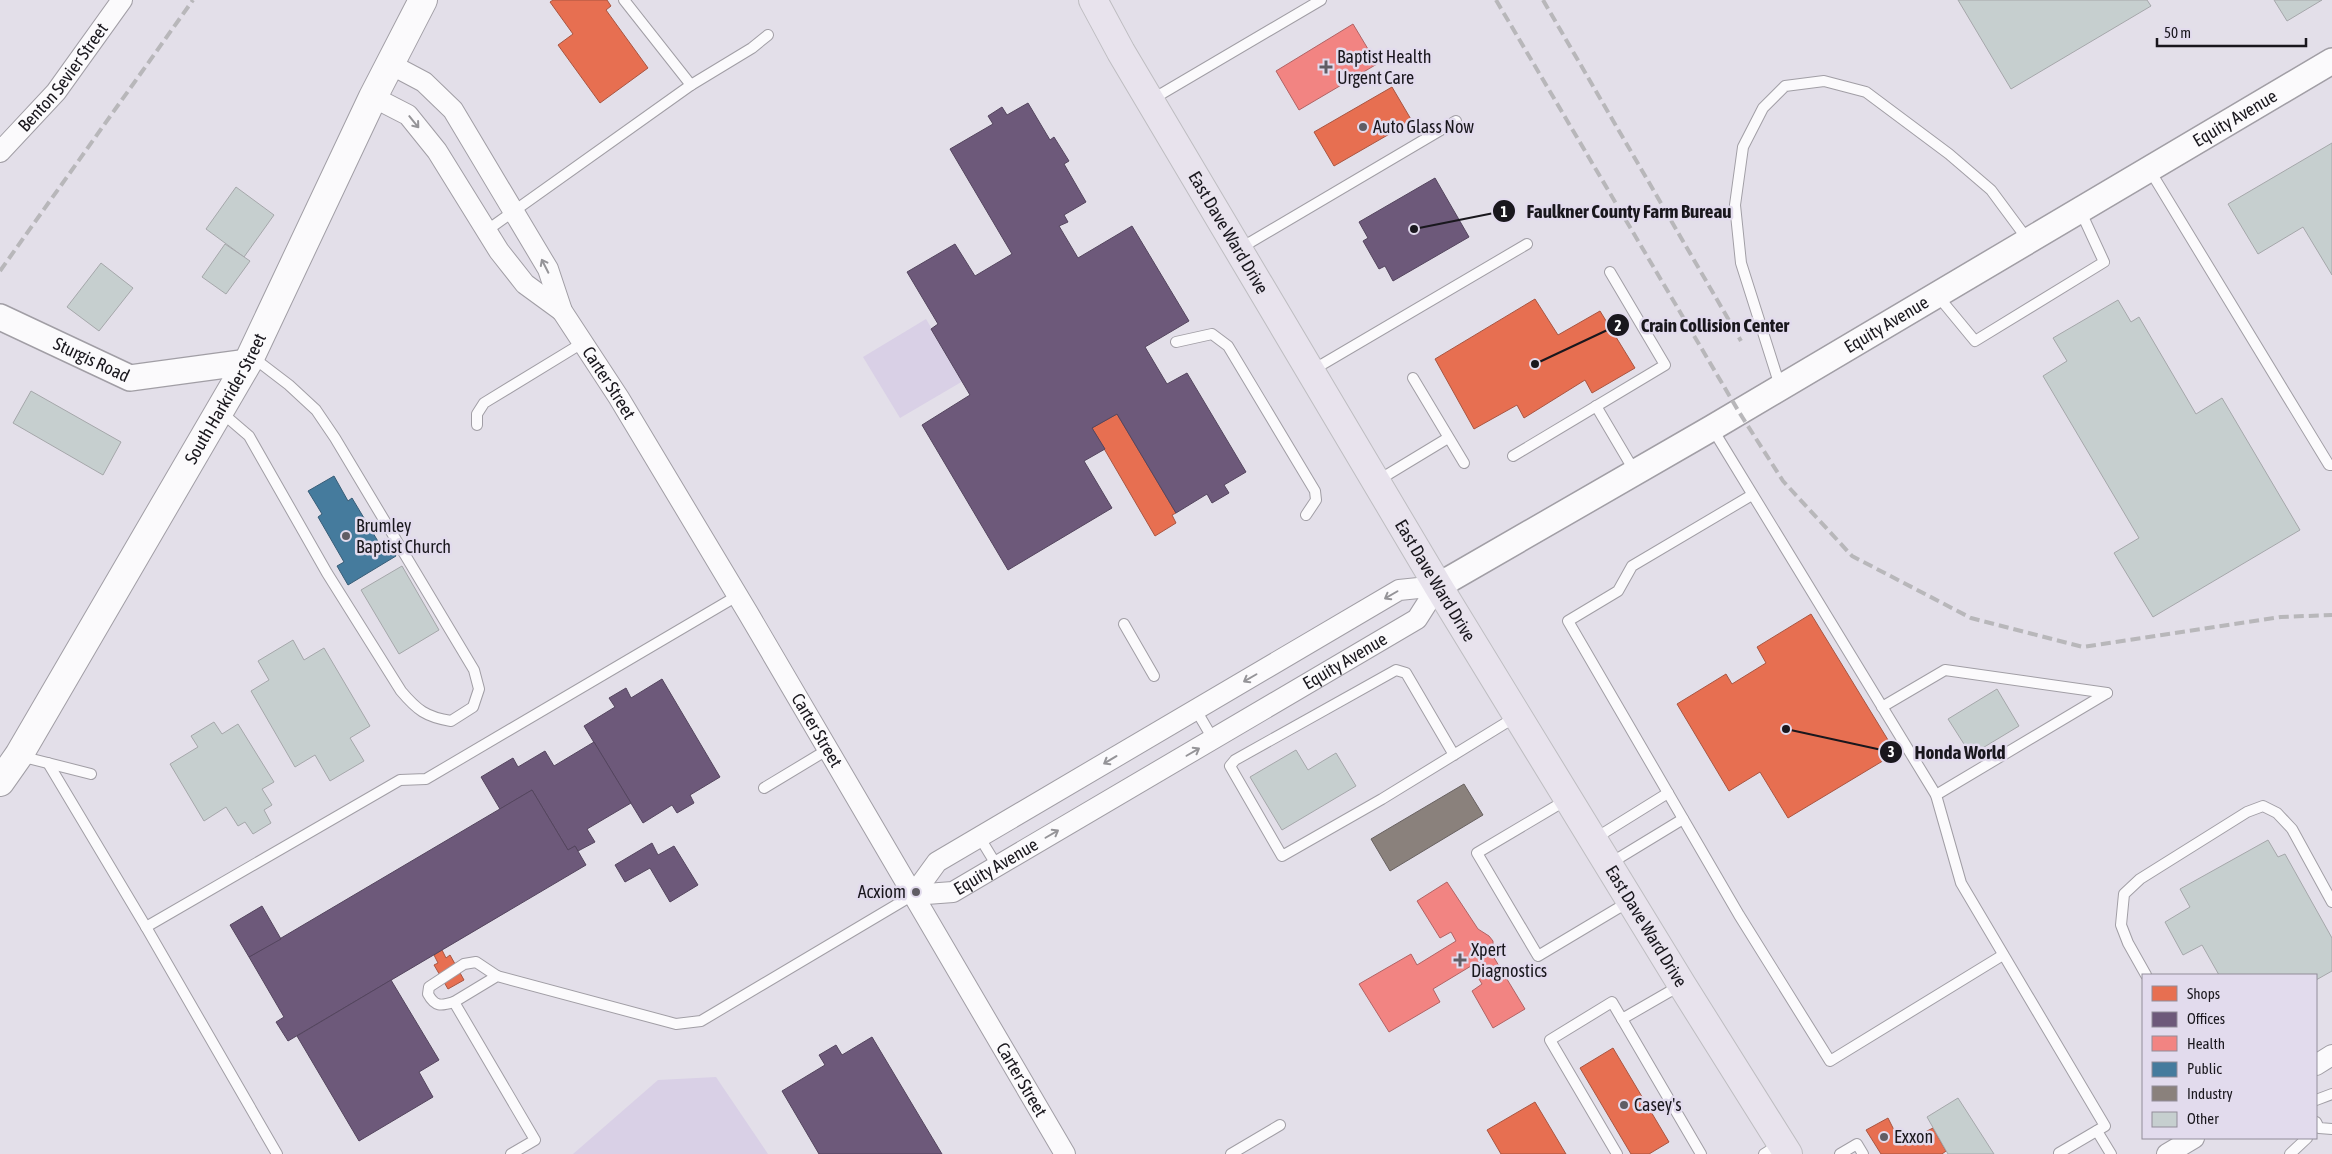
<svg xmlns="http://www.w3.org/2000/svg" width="2332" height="1154" font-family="'Asap Condensed',sans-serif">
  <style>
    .green { fill: #d9d0e6 }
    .shops { fill: #e76f51; stroke: #a95541 }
    .offices { fill: #6d597a; stroke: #54455e }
    .health { fill: #f28482; stroke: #b16364 }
    .public { fill: #457b9d; stroke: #385d77 }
    .industry { fill: #8a817c; stroke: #686160 }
    .building { fill: #c6cfcf; stroke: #a5a7aa }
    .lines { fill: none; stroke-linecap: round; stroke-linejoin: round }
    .service-casing { stroke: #a19ea5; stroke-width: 12 }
    .minor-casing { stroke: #a19ea5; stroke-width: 22 }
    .tertiary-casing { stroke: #a19ea5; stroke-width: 28 }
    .secondary-casing { stroke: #a19ea5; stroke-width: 30 }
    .primary-casing { stroke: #bebdc1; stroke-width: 30 }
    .service { stroke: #fbfafc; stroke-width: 10 }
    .minor { stroke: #fbfafc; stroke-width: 20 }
    .tertiary { stroke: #fbfafc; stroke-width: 25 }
    .secondary { stroke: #fbfafc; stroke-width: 28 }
    .primary { stroke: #e8e3ed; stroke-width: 28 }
    .rail { stroke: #b8b7ba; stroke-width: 4; stroke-dasharray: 10 5; stroke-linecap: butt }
    .oneway { stroke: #959498 }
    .poi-dot { fill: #605d64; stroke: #e2dbed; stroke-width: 2 }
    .labels { text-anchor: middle; stroke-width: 5; stroke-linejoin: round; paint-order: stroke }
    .poi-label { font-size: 18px; fill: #19171d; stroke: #e2dbed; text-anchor: start }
    .street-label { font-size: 18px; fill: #19171d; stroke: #e2dbed }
    .leader { fill: none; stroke: #19171d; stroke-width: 2 }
    .callout-dot { fill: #19171d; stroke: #e2dbed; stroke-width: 2 }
    .mark-label { font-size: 15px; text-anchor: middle; font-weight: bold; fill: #fff }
    .callout-label { font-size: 19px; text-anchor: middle; font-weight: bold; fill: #19171d; stroke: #e2dbed; stroke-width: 5; stroke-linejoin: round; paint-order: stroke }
  </style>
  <rect width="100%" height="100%" fill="#e3dfe9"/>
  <g class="green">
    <polygon points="926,319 963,381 900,418 863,357"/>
    <polygon points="716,1077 768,1154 573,1154 658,1080"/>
  </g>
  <g class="shops">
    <polygon points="553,0 607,0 611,6 606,10 648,68 600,103 558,45 573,34 550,2"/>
    <polygon points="1392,87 1412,121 1334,166 1314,132"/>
    <polygon points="1535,299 1558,335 1600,311 1635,368 1592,393 1585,380 1524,418 1517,405 1474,429 1435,359"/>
    <polygon points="1117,414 1176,513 1172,515 1176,523 1155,536 1092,428"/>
    <polygon points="1811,614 1896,753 1788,818 1760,772 1729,791 1677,704 1726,674 1732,684 1766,663 1757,647"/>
    <polygon points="442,950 446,958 450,955 464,980 448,989 434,965 438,963 434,955"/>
    <polygon points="1613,1048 1669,1142 1649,1154 1631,1154 1580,1068"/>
    <polygon points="1535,1102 1566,1154 1501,1154 1487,1130"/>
    <polygon points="1888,1118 1901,1144 1933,1128 1946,1151 1942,1154 1881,1154 1866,1130"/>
  </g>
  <g class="offices">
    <polygon points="1028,103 1050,140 1054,137 1069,161 1064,164 1086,202 1064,215 1068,222 1059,226 1078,258 1132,226 1189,321 1145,347 1167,384 1187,373 1246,472 1224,485 1229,493 1212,503 1207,494 1176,513 1117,414 1092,428 1105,449 1084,461 1112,508 1008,570 922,425 970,395 931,329 938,324 907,272 955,244 975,276 1012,254 950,149 993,124 988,116 1002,107 1007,115"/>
    <polygon points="1435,178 1469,237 1393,281 1385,266 1379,269 1363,241 1368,238 1359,222"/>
    <polygon points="662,679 720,777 690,795 694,803 677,813 672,805 643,823 584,726 615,707 609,698 626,688 631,698"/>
    <polygon points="594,742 631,803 587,829 595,842 578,851 575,846 568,850 532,790 500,809 481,777 513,758 518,767 545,751 554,766"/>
    <polygon points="532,790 568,850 575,846 586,865 288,1041 276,1022 284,1017 249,957"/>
    <polygon points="652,843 658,855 674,846 698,885 670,902 650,868 625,882 615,865"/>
    <polygon points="262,906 281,939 249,957 230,925"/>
    <polygon points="391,980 439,1060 419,1072 433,1097 359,1141 297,1036"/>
    <polygon points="872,1037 921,1119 942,1154 819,1154 782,1091 825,1065 819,1055 836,1045 842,1055"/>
  </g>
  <g class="health">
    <polygon points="1353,24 1377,64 1299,110 1276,71"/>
    <polygon points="1447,882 1478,929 1489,936 1493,941 1493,956 1525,1009 1493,1028 1472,991 1482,984 1471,966 1433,989 1440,1002 1389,1032 1359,984 1411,954 1417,965 1456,941 1451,932 1440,938 1417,901"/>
  </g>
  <polygon class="public" points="334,476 348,501 352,498 379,543 385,539 396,556 348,585 337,566 344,562 318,517 322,514 308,491"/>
  <polygon class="industry" points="1464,784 1483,815 1390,871 1371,839"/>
  <g class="building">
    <polygon points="1958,0 2147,0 2151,6 2011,89"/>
    <polygon points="2274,0 2322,0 2287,21"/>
    <polygon points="2332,143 2332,275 2303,227 2258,254 2228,204"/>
    <polygon points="236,187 274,215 244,257 206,229"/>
    <polygon points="225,244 250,261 226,294 202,277"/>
    <polygon points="101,263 133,288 99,331 67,307"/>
    <polygon points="2118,300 2131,322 2139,317 2196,414 2222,398 2300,530 2153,617 2114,553 2139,538 2043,376 2067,361 2053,338"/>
    <polygon points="31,391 121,442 103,475 13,423"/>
    <polygon points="402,566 439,630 399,654 361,590"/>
    <polygon points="293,640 304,660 324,648 370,726 350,738 364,761 330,781 315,755 295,767 251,691 269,680 258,661"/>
    <polygon points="1997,689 2019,726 1971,755 1948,719"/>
    <polygon points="214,722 222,734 238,724 274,782 262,789 272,805 264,810 271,823 253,834 245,822 238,826 226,807 204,821 170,764 198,747 191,736"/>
    <polygon points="1296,750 1308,770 1336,753 1356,786 1282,830 1250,777"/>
    <polygon points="2268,840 2278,857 2285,854 2332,938 2332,971 2316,980 2316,975 2219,975 2202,945 2183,955 2165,922 2190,907 2180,889"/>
    <polygon points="1958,1098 1994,1154 1948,1154 1927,1117"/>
  </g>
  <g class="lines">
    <g class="service-casing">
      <g id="service">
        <polyline points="624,0 691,85"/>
        <polyline points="1151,100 1321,0"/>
        <polyline points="2149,169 2329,465 2332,465"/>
        <polyline points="486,231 691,85 752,48 768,35"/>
        <polyline points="1239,249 1456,121"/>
        <polyline points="1937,295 1975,341 2104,262 2080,210"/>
        <polyline points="1176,342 1212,334 1228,346 1315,491 1316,500 1306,515"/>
        <polyline points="1311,371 1527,244"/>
        <polyline points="1413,378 1464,463"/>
        <polyline points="1780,386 1741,263 1735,205 1743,147 1763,108 1785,86 1824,81 1866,92 1949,154 1991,190 2028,240"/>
        <polyline points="1596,406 1635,472"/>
        <path d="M221,412l28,24 78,137 74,118c16,19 25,26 50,30l22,-14 6,-18 -5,-19 -139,-232 -19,-28 -27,-25 -38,-29"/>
        <polyline points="477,425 477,414 484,403 584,342"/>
        <polyline points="1712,428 1936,795 1961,883 2105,1126 2059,1153"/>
        <polyline points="1513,456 1665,365 1610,272"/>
        <polyline points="1377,481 1448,438"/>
        <polyline points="1752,495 1632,566 1618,591 1568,621 1739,915 1830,1061 2003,955"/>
        <polyline points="1124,624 1154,676"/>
        <polyline points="1882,707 1945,670 2107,693"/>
        <polyline points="1196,710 1213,739"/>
        <polyline points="1454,755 1406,673 1396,670 1235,760 1230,766 1282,856 1382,799 1517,716"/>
        <polyline points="20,756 91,774"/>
        <polyline points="48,763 146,927 277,1154"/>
        <polyline points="764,788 827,750"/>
        <polyline points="1936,795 2107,693"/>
        <polyline points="1568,799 1477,853 1538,956 1630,901"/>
        <polyline points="980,838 997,866"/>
        <polyline points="1594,839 1668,793"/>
        <polyline points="1609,864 1683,819"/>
        <polyline points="146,927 400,780 426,779 737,596"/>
        <polyline points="2146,975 2128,943 2121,925 2124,894 2140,879 2247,812 2263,806 2277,813 2292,829 2332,902"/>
        <path d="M454,1002c-13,4 -19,5 -26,-8l1,-7 35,-23 12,-2 21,14"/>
        <polyline points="1622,1019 1701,1154"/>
        <polyline points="2316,1100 2332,1094"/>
        <polyline points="2316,1122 2319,1128 2332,1129"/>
        <polyline points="2097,1131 2111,1154"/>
        <polyline points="511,1154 535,1140 454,1002 497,976 676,1024 701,1021 913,895"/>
        <polyline points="1231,1154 1280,1125"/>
        <polyline points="1617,1154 1550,1040 1612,1002 1622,1019 1681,985"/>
        <polyline points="1764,1154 1780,1144"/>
        <polyline points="1840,1154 1857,1144 1863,1154"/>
        <polyline points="2290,1154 2307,1138"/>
      </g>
    </g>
    <g class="minor-casing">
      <g id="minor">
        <path id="s1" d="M390,64l34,18 29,28 95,159 14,42 57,87 129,215 317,541"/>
        <polyline points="373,97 408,115 437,151 499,251 525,284 562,311"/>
        <path id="s2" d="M0,152l56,-60 66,-92"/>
        <path id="s3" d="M913,895l40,-3 464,-273 21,-33"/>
        <polyline points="913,895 937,862 1399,590 1438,586"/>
        <polyline points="2316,1065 2332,1055"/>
        <polyline points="2167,1154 2194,1138"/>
      </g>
    </g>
    <g class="tertiary-casing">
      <g id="tertiary">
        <path id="s4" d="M0,317l130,61 118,-16"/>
        <path id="s5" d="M1438,586l274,-158 620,-367"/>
      </g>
    </g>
    <g class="secondary-casing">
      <g id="secondary">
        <path id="s6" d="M0,782l19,-27 229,-393 125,-265 50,-97"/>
      </g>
    </g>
    <g class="primary-casing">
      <g id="primary">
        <path id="s7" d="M1093,0l28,52 317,534 244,399 106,169"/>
      </g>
    </g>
    <use href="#service" class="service"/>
    <use href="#minor" class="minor"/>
    <use href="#tertiary" class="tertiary"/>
    <use href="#secondary" class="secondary"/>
    <use href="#primary" class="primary"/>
    <g class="rail">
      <polyline points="1496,0 1739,412 1783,481 1852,556 1971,618 2083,647 2281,617 2332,615"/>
      <polyline points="1543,0 1741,341"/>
      <polyline points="0,271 193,0"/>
    </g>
  </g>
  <defs><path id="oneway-shaft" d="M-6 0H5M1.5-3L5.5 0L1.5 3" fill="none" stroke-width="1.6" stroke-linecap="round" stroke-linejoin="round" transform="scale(1.25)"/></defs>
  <g class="oneway">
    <use href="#oneway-shaft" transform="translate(414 122) rotate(51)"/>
    <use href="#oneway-shaft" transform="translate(545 266) rotate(-117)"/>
    <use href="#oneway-shaft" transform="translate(1391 595) rotate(150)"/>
    <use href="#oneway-shaft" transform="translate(1250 678) rotate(150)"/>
    <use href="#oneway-shaft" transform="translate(1193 752) rotate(-30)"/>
    <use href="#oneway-shaft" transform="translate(1110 760) rotate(149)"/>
    <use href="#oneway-shaft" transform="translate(1052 834) rotate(-30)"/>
  </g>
  <g class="poi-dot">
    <path d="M1323.5 59.5h5v5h5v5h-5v5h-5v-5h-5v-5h5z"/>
    <circle cx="1363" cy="127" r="5"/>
    <circle cx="346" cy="536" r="5"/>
    <circle cx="916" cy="892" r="5"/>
    <path d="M1457.5 952.5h5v5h5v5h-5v5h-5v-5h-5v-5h5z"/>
    <circle cx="1624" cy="1105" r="5"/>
    <circle cx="1884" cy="1137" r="5"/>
  </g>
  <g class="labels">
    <g class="poi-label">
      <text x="1337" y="63">Baptist Health<tspan x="1337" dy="21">Urgent Care</tspan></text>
      <text x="1373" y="133">Auto Glass Now</text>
      <text x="356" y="532">Brumley<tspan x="356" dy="21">Baptist Church</tspan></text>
      <text x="906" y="898" text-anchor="end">Acxiom</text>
      <text x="1471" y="956">Xpert<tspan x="1471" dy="21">Diagnostics</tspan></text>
      <text x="1634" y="1111">Casey's</text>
      <text x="1894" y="1143">Exxon</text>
    </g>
    <g class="street-label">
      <text dy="6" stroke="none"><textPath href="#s2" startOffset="98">Benton Sevier Street</textPath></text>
      <text dy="6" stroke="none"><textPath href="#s5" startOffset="924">Equity Avenue</textPath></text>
      <text dy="6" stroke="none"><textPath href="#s7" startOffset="269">East Dave Ward Drive</textPath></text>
      <text dy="6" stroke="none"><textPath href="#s5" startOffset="519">Equity Avenue</textPath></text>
      <text dy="6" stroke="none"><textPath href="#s4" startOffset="101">Sturgis Road</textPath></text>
      <text dy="6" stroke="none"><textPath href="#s1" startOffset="394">Carter Street</textPath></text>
      <text dy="6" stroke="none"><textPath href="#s6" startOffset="445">South Harkrider Street</textPath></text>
      <text dy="6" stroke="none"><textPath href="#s7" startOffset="674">East Dave Ward Drive</textPath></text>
      <text dy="6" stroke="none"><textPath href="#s3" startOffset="495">Equity Avenue</textPath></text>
      <text dy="6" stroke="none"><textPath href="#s1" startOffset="799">Carter Street</textPath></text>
      <text dy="6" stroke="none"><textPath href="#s3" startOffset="90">Equity Avenue</textPath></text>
      <text dy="6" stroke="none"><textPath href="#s7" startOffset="1079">East Dave Ward Drive</textPath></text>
      <text dy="6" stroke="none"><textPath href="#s1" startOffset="1204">Carter Street</textPath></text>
    </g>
  </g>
  <path class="leader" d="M1414 229L1504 211M1535 364L1618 325M1786 729L1891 752"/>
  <g class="callout-dot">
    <circle cx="1414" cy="229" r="5"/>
    <circle cx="1535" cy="364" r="5"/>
    <circle cx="1786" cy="729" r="5"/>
    <circle cx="1504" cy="211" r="12"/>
    <circle cx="1618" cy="325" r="12"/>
    <circle cx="1891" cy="752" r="12"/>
  </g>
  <g class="mark-label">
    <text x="1504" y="217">1</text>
    <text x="1618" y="331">2</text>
    <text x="1891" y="757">3</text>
  </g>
  <g class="callout-label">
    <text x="1629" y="218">Faulkner County Farm Bureau</text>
    <text x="1715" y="332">Crain Collision Center</text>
    <text x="1960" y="759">Honda World</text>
  </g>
  <rect x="2142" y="974" width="175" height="165" fill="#e2dbed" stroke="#928d9a"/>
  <rect x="2152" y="986" width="25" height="15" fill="#e76f51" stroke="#928d9a"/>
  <text x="2187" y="999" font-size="15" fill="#19171d">Shops</text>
  <rect x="2152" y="1012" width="25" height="15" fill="#6d597a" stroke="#928d9a"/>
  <text x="2187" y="1024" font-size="15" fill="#19171d">Offices</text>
  <rect x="2152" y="1036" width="25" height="15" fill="#f28482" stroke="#928d9a"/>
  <text x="2187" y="1049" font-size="15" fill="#19171d">Health</text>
  <rect x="2152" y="1062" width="25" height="15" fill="#457b9d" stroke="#928d9a"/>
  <text x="2187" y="1074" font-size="15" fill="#19171d">Public</text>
  <rect x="2152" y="1086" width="25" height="15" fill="#8a817c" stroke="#928d9a"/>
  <text x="2187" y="1099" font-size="15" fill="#19171d">Industry</text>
  <rect x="2152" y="1112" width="25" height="15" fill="#c6cfcf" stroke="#928d9a"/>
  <text x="2187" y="1124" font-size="15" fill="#19171d">Other</text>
  <path d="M2157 38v8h149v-8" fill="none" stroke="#19171d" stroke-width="2.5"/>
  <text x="2164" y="38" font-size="15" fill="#19171d" stroke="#e2dbed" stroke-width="4" paint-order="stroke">50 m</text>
</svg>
